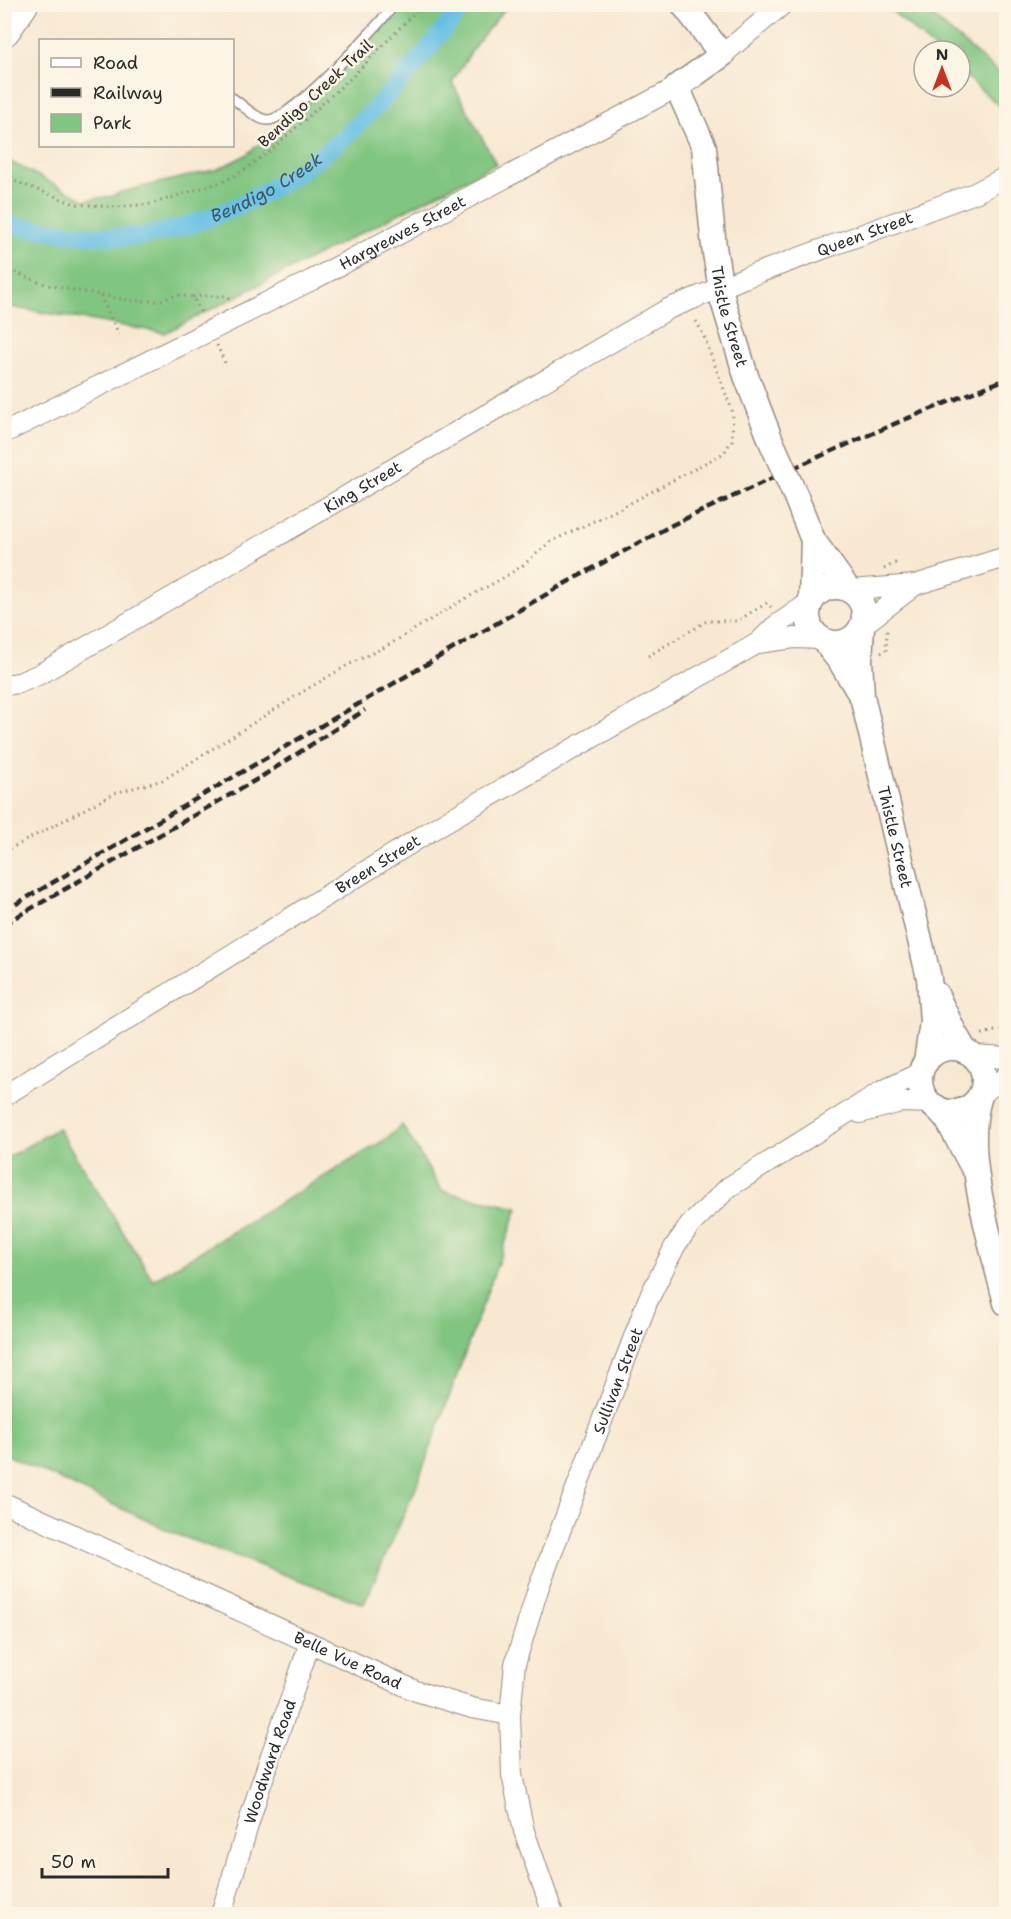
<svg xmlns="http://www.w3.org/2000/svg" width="1011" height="1919" font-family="'Shantell Sans',sans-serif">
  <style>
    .green { fill: #80c580; stroke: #567856; stroke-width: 1.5 }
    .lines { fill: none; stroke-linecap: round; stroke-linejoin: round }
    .canal { stroke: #65bfe3; stroke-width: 18 }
    .service-casing { stroke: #928a7e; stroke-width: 12 }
    .minor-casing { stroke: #928a7e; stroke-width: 22 }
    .tertiary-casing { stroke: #928a7e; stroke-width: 27 }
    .trunk-casing { stroke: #928a7e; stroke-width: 34 }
    .path { stroke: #928a7e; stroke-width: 3; stroke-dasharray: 1.5 4.5; stroke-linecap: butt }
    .service { stroke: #fff; stroke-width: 9 }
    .minor { stroke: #fff; stroke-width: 20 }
    .tertiary { stroke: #fff; stroke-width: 24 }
    .trunk { stroke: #fff; stroke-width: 32 }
    .rail { stroke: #2b2b2b; stroke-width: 4.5; stroke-dasharray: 9 4.5; stroke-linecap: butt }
    .tertiary-bridge-casing { stroke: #928a7e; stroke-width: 27; stroke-linecap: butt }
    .tertiary-bridge { stroke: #fff; stroke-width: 24 }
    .labels { text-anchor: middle; stroke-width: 5; stroke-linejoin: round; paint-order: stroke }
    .street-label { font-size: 16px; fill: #2b2b2b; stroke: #fcf5e5 }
    .water-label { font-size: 18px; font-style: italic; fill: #3c5762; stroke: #fcf5e5 }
  </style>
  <rect width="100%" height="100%" fill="#fcf5e5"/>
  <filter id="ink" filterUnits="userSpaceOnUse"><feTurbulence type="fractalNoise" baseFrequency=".0167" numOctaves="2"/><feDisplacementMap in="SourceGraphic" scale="12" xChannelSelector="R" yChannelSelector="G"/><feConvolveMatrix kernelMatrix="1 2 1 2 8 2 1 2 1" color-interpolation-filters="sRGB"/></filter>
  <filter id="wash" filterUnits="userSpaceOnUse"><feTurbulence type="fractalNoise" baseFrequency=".008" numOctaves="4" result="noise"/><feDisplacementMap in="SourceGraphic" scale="24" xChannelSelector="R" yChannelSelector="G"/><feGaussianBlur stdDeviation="1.35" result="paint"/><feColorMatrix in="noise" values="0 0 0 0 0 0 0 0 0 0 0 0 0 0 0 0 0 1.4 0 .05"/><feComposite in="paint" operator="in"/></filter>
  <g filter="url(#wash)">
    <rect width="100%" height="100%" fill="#f8e8d1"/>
    <g class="green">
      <polygon points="404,4 508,5 476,44 452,82 496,164 165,333 5,306 5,159 85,200 113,196 121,192 218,169 246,155 315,97"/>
      <polygon points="885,5 919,5 1006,79 1006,112 960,71 960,51 937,51"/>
      <polygon points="402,1125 442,1191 518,1208 415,1490 364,1604 178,1535 5,1454 5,1159 58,1128 153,1280 388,1138"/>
    </g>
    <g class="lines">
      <path class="canal" id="s1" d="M4,225c41,4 97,15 136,11 34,-4 69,-17 100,-31 103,-49 154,-115 225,-201"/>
    </g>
  </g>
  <g filter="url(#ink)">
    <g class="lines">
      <g class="service-casing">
        <path id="service" d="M232,98c10,6 24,22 36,22 24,0 109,-94 127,-116"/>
      </g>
      <g class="minor-casing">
        <g id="minor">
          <polyline points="722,55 783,4"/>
          <path id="s2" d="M4,433l308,-153 365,-193"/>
          <polyline points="851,590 915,585 1006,557"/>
          <polyline points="863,625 915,585"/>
          <polyline points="758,643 794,638 821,639"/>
          <path id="s3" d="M4,685l15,-2 21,-9 628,-365 76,-31 231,-85 31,-16"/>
          <polyline points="974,1056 1006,1058"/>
          <polyline points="981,1094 1006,1077"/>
          <path id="s4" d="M4,1096l441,-274 313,-179 16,-16 36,-25"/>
          <polyline points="860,1113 901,1102 931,1103"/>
          <path id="s5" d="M4,1503l412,188 56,17 38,7"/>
          <path id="s6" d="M221,1914l36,-118 53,-153"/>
          <path id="s7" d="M553,1914l-29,-83 -12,-56 -2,-60 5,-51 23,-75 110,-289 27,-54 15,-21 39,-38 153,-96 39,-18"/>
        </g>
      </g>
      <g class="tertiary-casing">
        <g id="tertiary">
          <path id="s8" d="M683,4l39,51 -45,32 27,60 10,100 9,54 23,75 25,65"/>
          <polyline points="796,497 813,540 848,589"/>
          <circle cx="836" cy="615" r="28"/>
          <polyline points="811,600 813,540"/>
          <path id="s9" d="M862,627l-2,33 2,36 67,282 3,44 -6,40"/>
          <polyline points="824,641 842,664 860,694"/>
          <polyline points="936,994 954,1032 965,1051"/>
          <circle cx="952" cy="1080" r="32"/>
          <path d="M979,1099c-17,55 13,147 27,204"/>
          <polyline points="936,1107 947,1119 972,1166"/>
        </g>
      </g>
      <g class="trunk-casing">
        <polyline id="trunk" points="4,30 22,4"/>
      </g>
      <g class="path">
        <polyline points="713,4 716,12"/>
        <polyline points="4,177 75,204 116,207 151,204 224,181 238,174 269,152 352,77 423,4"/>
        <polyline points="4,268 47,285 133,301 158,301 178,295 193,297 202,315"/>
        <polyline points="100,296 119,334"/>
        <polyline points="193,297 197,296 227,296 232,300"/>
        <polyline points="217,345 225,363"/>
        <polyline points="884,569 899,561"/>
        <polyline points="881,653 886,651 887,630"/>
        <polyline points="648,656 707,621 737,621 767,603 771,607"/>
        <polyline points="4,852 115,793 163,780 304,691 348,665 387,646 461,601 503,578 522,566 550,542 621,508 724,453 732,440 733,413 703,334 694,317"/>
        <polyline points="982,1034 1000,1030"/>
      </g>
      <use href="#service" class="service"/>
      <use href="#minor" class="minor"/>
      <use href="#tertiary" class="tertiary"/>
      <use href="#trunk" class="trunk"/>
      <g class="rail">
        <polyline points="4,911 564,584 672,525 798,466 901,421 1006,379"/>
        <polyline points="4,924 261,777 365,710"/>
      </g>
      <g class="tertiary-bridge-casing">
        <polyline id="tertiary-bridge" points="771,441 796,497"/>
      </g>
      <use href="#tertiary-bridge" class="tertiary-bridge"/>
    </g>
  </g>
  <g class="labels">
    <g class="street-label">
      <text transform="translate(315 93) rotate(-43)" y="6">Bendigo Creek Trail</text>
      <text dy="6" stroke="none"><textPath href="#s2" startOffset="446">Hargreaves Street</textPath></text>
      <text dy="6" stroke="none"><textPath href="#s3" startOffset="975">Queen Street</textPath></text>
      <text dy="6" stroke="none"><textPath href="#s8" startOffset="357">Thistle Street</textPath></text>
      <text dy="6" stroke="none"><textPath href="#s3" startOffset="411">King Street</textPath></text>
      <text dy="6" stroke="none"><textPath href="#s9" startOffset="214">Thistle Street</textPath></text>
      <text dy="6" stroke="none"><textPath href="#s4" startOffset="440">Breen Street</textPath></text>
      <text dy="6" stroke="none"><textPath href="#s7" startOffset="558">Sullivan Street</textPath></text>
      <text dy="6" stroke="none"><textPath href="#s5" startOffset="378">Belle Vue Road</textPath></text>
      <text dy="6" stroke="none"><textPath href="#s6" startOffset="160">Woodward Road</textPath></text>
    </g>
    <g class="water-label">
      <text dy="6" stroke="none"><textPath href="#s1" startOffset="273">Bendigo Creek</textPath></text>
    </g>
  </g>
  <rect width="1011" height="1919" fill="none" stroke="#fcf5e5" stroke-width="24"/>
  <rect x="39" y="39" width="195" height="108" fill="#fcf5e5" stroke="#a8a49b" stroke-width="1.5"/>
  <rect x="51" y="58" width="30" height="9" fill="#ffffff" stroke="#a8a49b" stroke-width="1.5"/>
  <text x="93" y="69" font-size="18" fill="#2b2b2b">Road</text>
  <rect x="51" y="88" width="30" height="9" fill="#2b2b2b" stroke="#a8a49b" stroke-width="1.5"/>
  <text x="93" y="99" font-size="18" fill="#2b2b2b">Railway</text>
  <rect x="51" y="114" width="30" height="18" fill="#80c580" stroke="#a8a49b" stroke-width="1.5"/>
  <text x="93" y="129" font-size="18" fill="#2b2b2b">Park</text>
  <g transform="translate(942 69)"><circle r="28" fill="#fcf5e5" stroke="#a8a49b" stroke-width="1.5"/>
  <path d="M0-4.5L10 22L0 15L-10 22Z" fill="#c8321e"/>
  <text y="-9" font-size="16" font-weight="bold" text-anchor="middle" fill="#2b2b2b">N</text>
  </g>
  <path d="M42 1868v9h126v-9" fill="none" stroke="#2b2b2b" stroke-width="3"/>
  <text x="51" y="1868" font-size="18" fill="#2b2b2b" stroke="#fcf5e5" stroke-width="4.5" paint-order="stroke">50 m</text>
</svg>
